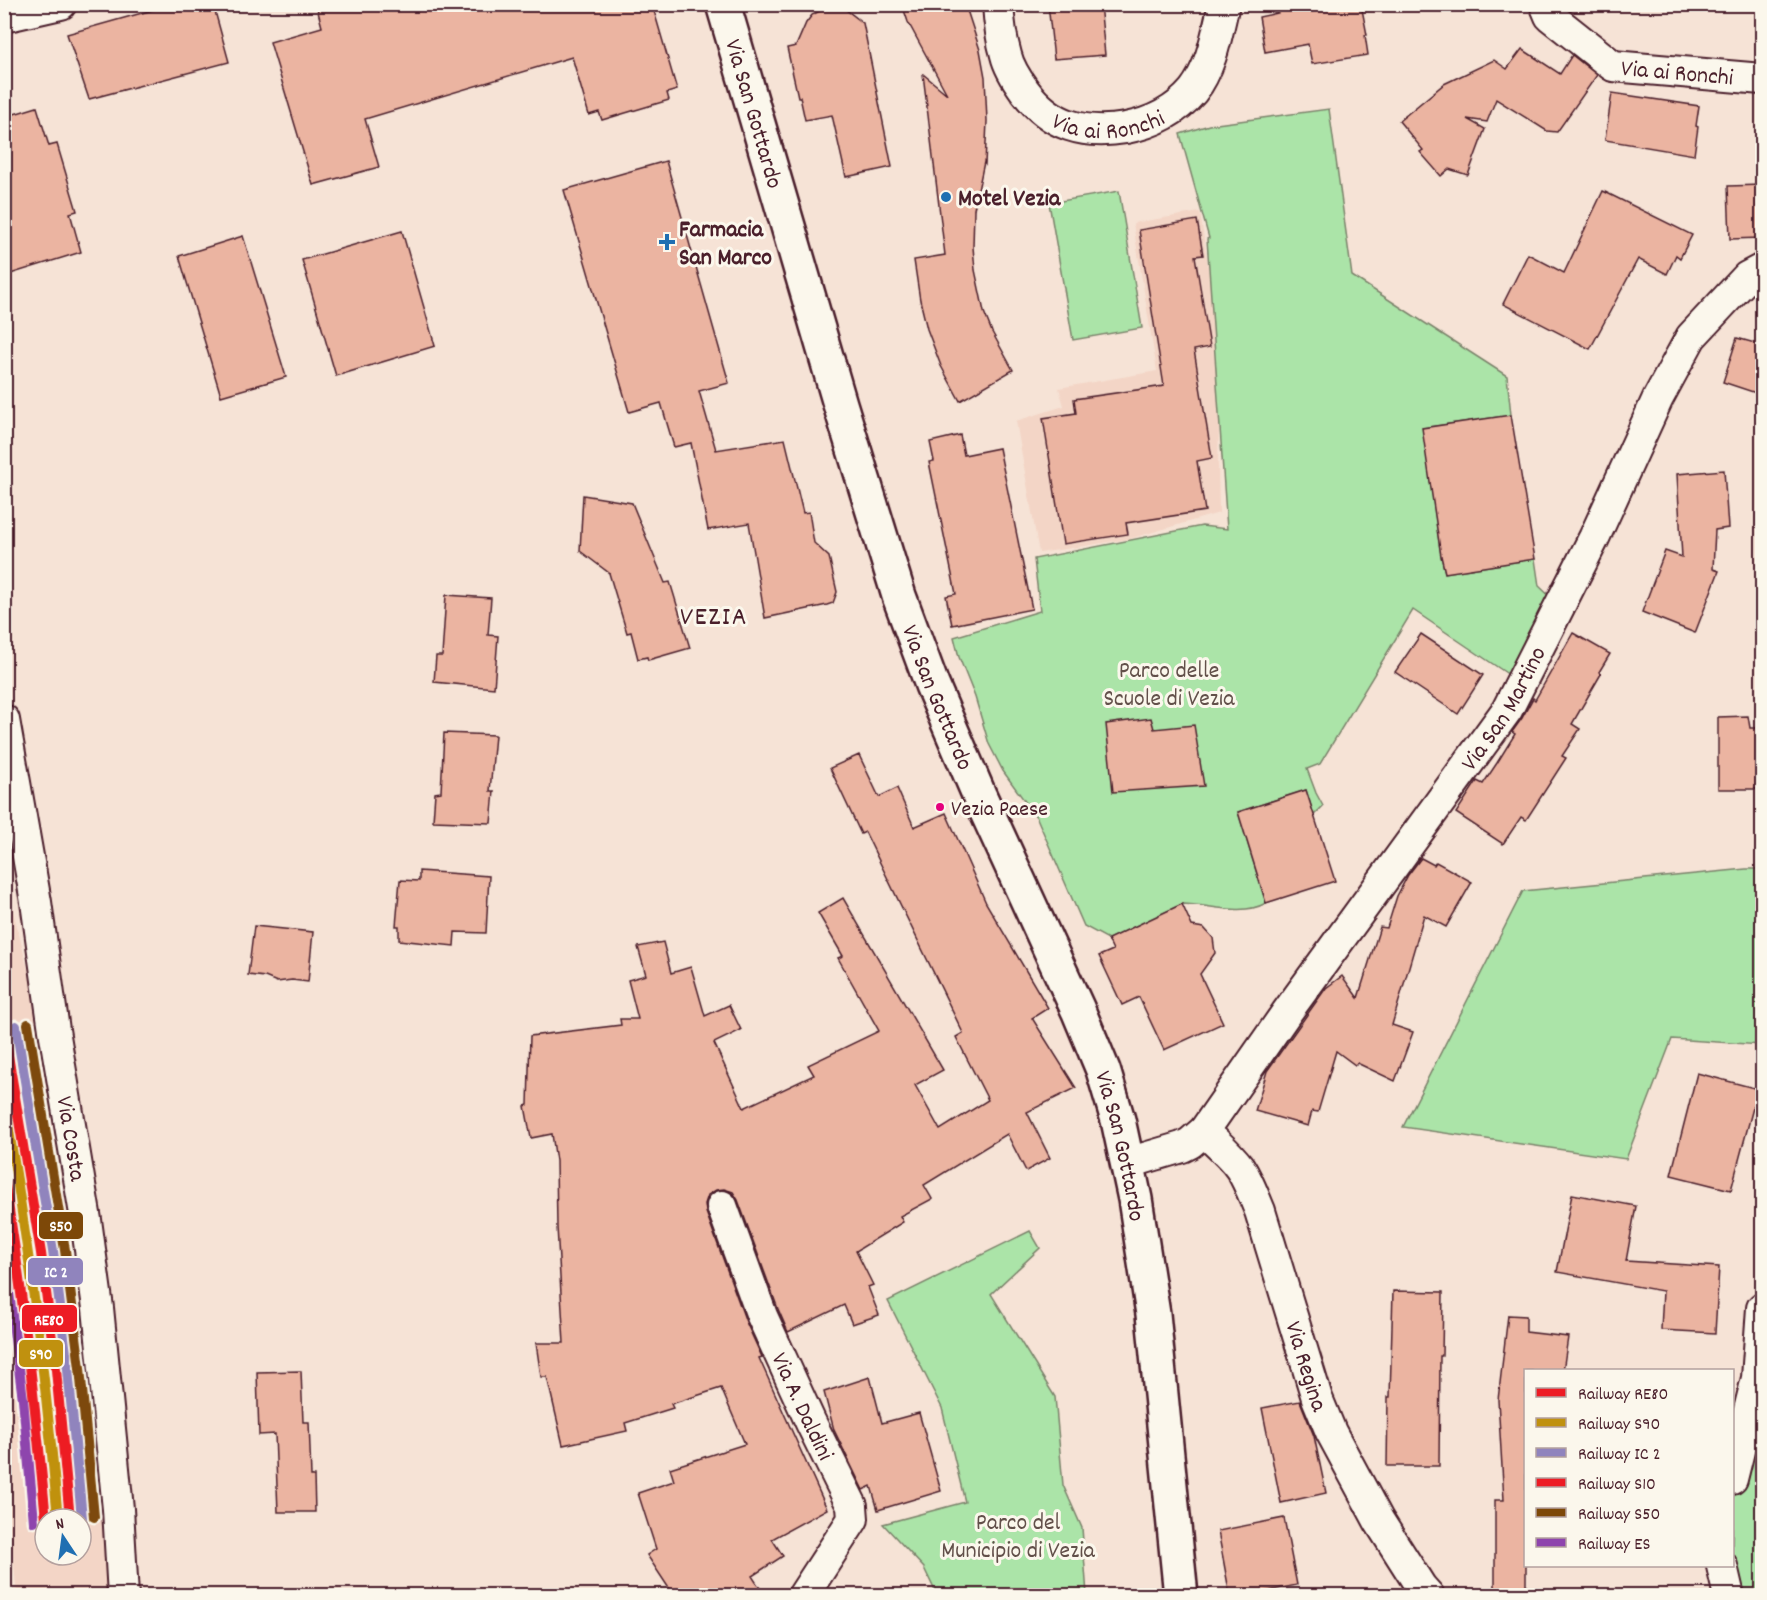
<svg xmlns="http://www.w3.org/2000/svg" width="1767" height="1600" font-family="Dekko,sans-serif">
  <style>
    .built { fill: #f3d5c6; fill-rule: evenodd }
    .green { fill: #abe4a8; stroke: #7a826a; stroke-width: 1.5 }
    .building { fill: #ebb4a1; stroke: #4a1f2b; stroke-width: 1.5 }
    .lines { fill: none; stroke-linecap: round; stroke-linejoin: round }
    .minor-casing { stroke: #4a1f2b; stroke-width: 34 }
    .primary-casing { stroke: #4a1f2b; stroke-width: 38 }
    .minor { stroke: #fbf7ec; stroke-width: 30 }
    .primary { stroke: #fbf7ec; stroke-width: 33 }
    .rail-1-casing { stroke: #fbf7ec; stroke-width: 15 }
    .rail-2-casing { stroke: #fbf7ec; stroke-width: 15 }
    .rail-3-casing { stroke: #fbf7ec; stroke-width: 15 }
    .rail-4-casing { stroke: #fbf7ec; stroke-width: 15 }
    .rail-5-casing { stroke: #fbf7ec; stroke-width: 15 }
    .rail-6-casing { stroke: #fbf7ec; stroke-width: 15 }
    .rail-1 { stroke: #ed1c24; stroke-width: 10 }
    .rail-2 { stroke: #c0910f; stroke-width: 10 }
    .rail-3 { stroke: #9084bd; stroke-width: 10 }
    .rail-4 { stroke: #ed1c24; stroke-width: 10 }
    .rail-5 { stroke: #7d4808; stroke-width: 10 }
    .rail-6 { stroke: #8e44ad; stroke-width: 10 }
    .poi-dot { fill: #1f6fb2; stroke: #fbf7ec; stroke-width: 2 }
    .bus-dot { fill: #e5007d; stroke: #fbf7ec; stroke-width: 2 }
    .labels { text-anchor: middle; stroke-width: 6; stroke-linejoin: round; paint-order: stroke }
    .bus-label { font-size: 22px; fill: #4a1f2b; stroke: #fbf7ec; text-anchor: start }
    .street-label { font-size: 24px; fill: #4a1f2b; stroke: #fbf7ec }
    .poi-label { font-size: 24px; font-weight: bold; fill: #4a1f2b; stroke: #fbf7ec; text-anchor: start }
    .park-label { font-size: 24px; fill: #62504a; stroke: #fbf7ec }
    .quarter-label { font-size: 27px; letter-spacing: 1.5px; fill: #4a1f2b; stroke: #fbf7ec }
    .line-badge { stroke: #fbf7ec; stroke-width: 2 }
    .badge-label { font-size: 16px; text-anchor: middle; font-weight: bold; fill: #fff }
  </style>
  <rect width="100%" height="100%" fill="#f6e3d6"/>
  <filter id="ink" filterUnits="userSpaceOnUse"><feTurbulence type="fractalNoise" baseFrequency=".0167" numOctaves="2"/><feDisplacementMap in="SourceGraphic" scale="12" xChannelSelector="R" yChannelSelector="G"/><feConvolveMatrix kernelMatrix="1 2 1 2 8 2 1 2 1" color-interpolation-filters="sRGB"/></filter>
  <g filter="url(#ink)">
    <g class="built">
      <polygon points="1200,212 1221,355 1218,463 1219,513 1129,539 1039,553 1016,421 1064,406 1059,388 1157,371 1133,223"/>
      <path d="M5,879l31,123 75,533 1,60h-95l-12,-119zM45,1519h36v36h-36z"/>
    </g>
    <g class="green">
      <path d="M1329,109l23,167 155,100 4,39 -88,13 18,128 4,17 90,-14 4,27 21,20 -39,77 -108,-73 -93,154 -13,5 9,24 7,13 -9,9 -8,-25 -68,22 28,91c-25,14 -57,1 -84,1l-74,35 -24,-13 -47,-108 -34,-47 -14,-27 -14,-47 -16,-40 -5,-20 86,-26 -6,-52 168,-33 25,3 -20,-290 2,-1 -29,-104 29,-9z"/>
      <polygon points="1119,191 1142,328 1073,340 1049,203"/>
      <polygon points="1746,869 1762,869 1762,1045 1672,1039 1626,1159 1403,1127 1523,891"/>
      <polygon points="1030,1231 1040,1248 991,1294 1055,1397 1063,1485 1082,1528 1087,1595 937,1595 924,1568 883,1524 965,1502 942,1408 888,1301"/>
      <polygon points="1762,1308 1762,1595 1729,1595 1732,1566 1733,1479"/>
    </g>
    <g class="building">
      <polygon points="174,4 213,4 229,62 89,99 67,34"/>
      <polygon points="316,4 652,4 677,90 667,93 669,100 602,120 599,112 589,115 572,57 365,119 379,167 313,185 270,42 322,27"/>
      <polygon points="902,4 965,4 980,50 985,77 987,121 985,164 984,162 974,209 973,247 975,270 984,312 992,332 1013,370 960,401 941,366 927,329 920,300 914,260 945,255 923,74 947,94 908,22"/>
      <polygon points="1048,4 1100,4 1105,55 1054,59"/>
      <polygon points="1276,4 1361,4 1367,35 1365,35 1368,55 1312,64 1308,44 1265,52 1259,17 1278,13"/>
      <polygon points="827,7 839,7 845,9 863,23 892,167 846,177 832,115 805,120 800,97 798,97 787,48 796,46 806,23 812,15"/>
      <polygon points="1522,49 1560,74 1572,55 1597,75 1557,132 1547,131 1496,99 1487,122 1467,119 1485,129 1468,175 1449,169 1441,176 1420,152 1423,150 1399,121 1444,84 1494,60 1507,69"/>
      <polygon points="1612,93 1699,106 1696,126 1698,127 1694,155 1605,140"/>
      <polygon points="37,107 49,146 57,144 77,211 70,213 81,252 4,276 4,117"/>
      <polygon points="666,161 729,383 699,391 716,450 785,439 803,513 809,512 814,543 829,557 830,561 837,592 833,603 827,605 765,618 749,523 708,530 691,443 674,447 661,403 629,412 564,190"/>
      <polygon points="1762,185 1762,230 1760,230 1761,238 1730,239 1728,186"/>
      <polygon points="1603,191 1692,235 1680,258 1676,255 1667,274 1638,259 1590,349 1503,304 1528,254 1564,273"/>
      <polygon points="1197,220 1203,255 1195,256 1210,347 1194,350 1212,458 1197,461 1205,511 1126,523 1128,534 1063,544 1043,418 1076,413 1074,399 1164,386 1139,230"/>
      <polygon points="402,231 435,346 336,376 302,260"/>
      <polygon points="243,236 286,377 221,396 179,256"/>
      <polygon points="1737,338 1762,345 1762,395 1723,382"/>
      <polygon points="1511,415 1535,559 1445,573 1441,556 1422,428"/>
      <polygon points="960,435 964,455 999,448 1032,609 952,625 946,596 956,594 929,462 934,461 930,442"/>
      <polygon points="1724,470 1728,528 1715,530 1713,569 1719,571 1695,633 1642,612 1665,551 1682,557 1677,474"/>
      <polygon points="583,495 632,503 665,583 670,582 690,648 648,660 647,657 638,659 631,632 627,633 609,573 580,551"/>
      <polygon points="446,595 491,598 488,635 498,636 494,688 434,682 436,656 442,656"/>
      <polygon points="1573,633 1610,654 1599,672 1601,674 1572,724 1580,729 1562,756 1566,758 1526,820 1521,817 1503,844 1456,813 1477,781 1483,784 1497,763 1515,734 1512,732 1522,718 1533,698 1535,700"/>
      <polygon points="1421,634 1483,675 1458,714 1395,672"/>
      <polygon points="1748,716 1750,728 1762,728 1762,789 1718,789 1718,717"/>
      <polygon points="1151,718 1154,729 1194,725 1204,786 1113,792 1106,724"/>
      <polygon points="444,733 495,735 490,791 494,791 491,823 433,821 435,793 441,792"/>
      <polygon points="859,755 879,797 897,788 914,827 946,813 986,903 1048,1008 1032,1018 1076,1088 1027,1112 1050,1158 1026,1171 1007,1134 924,1185 932,1199 900,1216 903,1222 856,1251 873,1285 868,1287 879,1315 852,1324 844,1305 788,1332 778,1309 738,1200 733,1192 724,1189 716,1190 708,1195 705,1204 706,1212 746,1322 762,1357 759,1358 827,1509 772,1539 783,1556 752,1576 765,1596 674,1596 647,1555 656,1549 638,1493 674,1481 670,1468 745,1444 721,1388 671,1404 673,1408 625,1423 627,1431 563,1445 547,1377 541,1377 536,1343 564,1343 557,1227 556,1161 552,1134 531,1138 525,1106 528,1105 530,1036 621,1025 620,1019 638,1019 628,980 646,975 638,947 663,942 671,973 691,967 705,1016 729,1005 741,1030 714,1043 744,1108 814,1075 808,1065 879,1031 838,958 843,956 818,913 843,898 943,1070 915,1085 940,1130 988,1100 956,1037 963,1033 865,832 861,834 830,768"/>
      <polygon points="1306,790 1335,881 1266,903 1238,812"/>
      <polygon points="1421,858 1434,865 1436,862 1472,882 1446,927 1424,915 1392,1025 1413,1032 1395,1081 1357,1063 1355,1065 1336,1051 1318,1112 1312,1111 1308,1126 1255,1111 1267,1071 1326,988 1342,976 1358,998 1380,927 1387,928 1397,896 1408,875"/>
      <polygon points="419,871 489,876 486,933 455,932 454,946 399,940 399,926 396,926 400,880 419,881"/>
      <polygon points="1182,904 1192,926 1204,928 1213,938 1215,953 1200,974 1223,1023 1164,1050 1139,997 1122,1005 1099,956 1113,950 1108,939"/>
      <polygon points="254,926 313,932 308,982 292,980 277,982 265,977 248,975"/>
      <polygon points="1697,1073 1758,1089 1731,1190 1671,1175"/>
      <polygon points="1572,1194 1636,1206 1626,1261 1719,1267 1715,1333 1661,1330 1663,1291 1557,1272"/>
      <polygon points="1393,1291 1443,1292 1442,1356 1440,1356 1439,1466 1387,1466 1388,1397 1390,1397"/>
      <polygon points="1508,1315 1526,1316 1526,1332 1568,1337 1563,1371 1526,1371 1526,1596 1495,1596 1495,1500 1504,1500 1498,1400"/>
      <polygon points="301,1371 303,1422 309,1422 311,1476 314,1476 315,1512 278,1512 275,1434 259,1435 257,1372"/>
      <polygon points="870,1377 882,1423 919,1413 941,1491 878,1510 871,1486 863,1490 834,1430 824,1392"/>
      <polygon points="1300,1401 1314,1436 1326,1493 1281,1503 1262,1408"/>
      <polygon points="1284,1518 1297,1585 1244,1596 1230,1596 1218,1531"/>
    </g>
    <g class="lines">
      <g class="minor-casing">
        <g id="minor">
          <path id="s1" d="M998,4c1,17 3,34 8,51 3,13 11,25 19,36 26,35 59,44 101,37 26,-5 50,-17 67,-37 19,-24 24,-58 31,-87"/>
          <path id="s2" d="M1545,4l5,12 63,50 149,13"/>
          <polyline points="4,17 61,4"/>
          <path id="s3" d="M4,720l32,182 18,128 32,190 12,88 20,201 5,87"/>
          <path id="s4" d="M1204,1131c12,12 26,23 36,37 9,14 14,29 20,43l57,187 14,34 48,89 42,66 8,9"/>
          <path id="s5" d="M1128,1163l54,-16 8,-4 14,-12 83,-119 220,-302 87,-172 64,-140 33,-61 56,-60 15,-8"/>
          <path id="s6" d="M722,1206l40,110 49,107 41,83 1,13 -50,77"/>
          <polyline points="1732,1479 1757,1378 1762,1308"/>
          <polyline points="1722,1566 1729,1596"/>
        </g>
      </g>
      <g class="primary-casing">
        <g id="primary">
          <path id="s7" d="M723,4l117,400 59,192 33,89 48,112 98,213 25,60 15,50 17,79 18,115 28,282"/>
        </g>
      </g>
      <use href="#minor" class="minor"/>
      <use href="#primary" class="primary"/>
      <g class="rail-1-casing">
        <polyline id="rail-1" points="4,1031 41,1253 56,1370 70,1519"/>
      </g>
      <g class="rail-2-casing">
        <path id="rail-2" d="M4,1100c24,139 42,279 54,419"/>
      </g>
      <g class="rail-3-casing">
        <polyline id="rail-3" points="16,1026 53,1251 68,1369 82,1518"/>
      </g>
      <g class="rail-4-casing">
        <path id="rail-4" d="M4,1179c19,113 31,226 42,340"/>
      </g>
      <g class="rail-5-casing">
        <polyline id="rail-5" points="28,1024 65,1250 80,1368 94,1517"/>
      </g>
      <g class="rail-6-casing">
        <polyline id="rail-6" points="4,1255 23,1399 34,1522"/>
      </g>
      <use href="#rail-1" class="rail-1"/>
      <use href="#rail-2" class="rail-2"/>
      <use href="#rail-3" class="rail-3"/>
      <use href="#rail-4" class="rail-4"/>
      <use href="#rail-5" class="rail-5"/>
      <use href="#rail-6" class="rail-6"/>
    </g>
  </g>
  <g class="poi-dot">
    <circle cx="946" cy="197" r="6"/>
    <path d="M664 233h6v6h6v6h-6v6h-6v-6h-6v-6h6z"/>
  </g>
  <circle class="bus-dot" cx="940" cy="807" r="5"/>
  <g class="labels">
    <g class="bus-label">
      <text x="951" y="815">Vezia Paese</text>
    </g>
    <g class="street-label">
      <text dy="8" stroke="none"><textPath href="#s2" startOffset="158">Via ai Ronchi</textPath></text>
      <text dy="8" stroke="none"><textPath href="#s1" startOffset="189">Via ai Ronchi</textPath></text>
      <text dy="8" stroke="none"><textPath href="#s7" startOffset="114">Via San Gottardo</textPath></text>
      <text dy="8" stroke="none"><textPath href="#s7" startOffset="726">Via San Gottardo</textPath></text>
      <text dy="8" stroke="none"><textPath href="#s5" startOffset="602">Via San Martino</textPath></text>
      <text dy="8" stroke="none"><textPath href="#s3" startOffset="424">Via Costa</textPath></text>
      <text dy="8" stroke="none"><textPath href="#s7" startOffset="1212">Via San Gottardo</textPath></text>
      <text dy="8" stroke="none"><textPath href="#s4" startOffset="261">Via Regina</textPath></text>
      <text dy="8" stroke="none"><textPath href="#s6" startOffset="216">Via A. Daldini</textPath></text>
    </g>
    <g class="poi-label">
      <text x="958" y="205">Motel Vezia</text>
      <text x="679" y="236">Farmacia<tspan x="679" dy="28">San Marco</tspan></text>
    </g>
    <g class="park-label">
      <text x="1169" y="677">Parco delle<tspan x="1169" dy="28">Scuole di Vezia</tspan></text>
      <text x="1018" y="1529">Parco del<tspan x="1018" dy="28">Municipio di Vezia</tspan></text>
    </g>
    <g class="quarter-label">
      <text x="714" y="624">VEZIA</text>
    </g>
  </g>
  <g class="line-badge">
    <rect x="38" y="1211" width="46" height="29" rx="6" fill="#7d4808"/>
    <rect x="27" y="1257" width="57" height="29" rx="6" fill="#9084bd"/>
    <rect x="21" y="1304" width="57" height="29" rx="6" fill="#ed1c24"/>
    <rect x="18" y="1339" width="46" height="29" rx="6" fill="#c0910f"/>
  </g>
  <g class="badge-label">
    <text x="61" y="1231">S50</text>
    <text x="56" y="1277">IC 2</text>
    <text x="49" y="1325">RE80</text>
    <text x="41" y="1359">S90</text>
  </g>
  <rect width="1767" height="1600" fill="none" stroke="#fbf7ec" stroke-width="24"/>
  <rect x="12" y="12" width="1743" height="1576" fill="none" stroke="#4a1f2b" stroke-width="2" filter="url(#ink)"/>
  <rect x="1524" y="1369" width="210" height="198" fill="#fbf7ec" stroke="#b4a19f" stroke-width="1.5"/>
  <rect x="1536" y="1388" width="30" height="9" fill="#ed1c24" stroke="#b4a19f" stroke-width="1.5"/>
  <text x="1578" y="1399" font-size="18" fill="#4a1f2b">Railway RE80</text>
  <rect x="1536" y="1418" width="30" height="9" fill="#c0910f" stroke="#b4a19f" stroke-width="1.5"/>
  <text x="1578" y="1429" font-size="18" fill="#4a1f2b">Railway S90</text>
  <rect x="1536" y="1448" width="30" height="9" fill="#9084bd" stroke="#b4a19f" stroke-width="1.5"/>
  <text x="1578" y="1459" font-size="18" fill="#4a1f2b">Railway IC 2</text>
  <rect x="1536" y="1478" width="30" height="9" fill="#ed1c24" stroke="#b4a19f" stroke-width="1.5"/>
  <text x="1578" y="1489" font-size="18" fill="#4a1f2b">Railway S10</text>
  <rect x="1536" y="1508" width="30" height="9" fill="#7d4808" stroke="#b4a19f" stroke-width="1.5"/>
  <text x="1578" y="1519" font-size="18" fill="#4a1f2b">Railway S50</text>
  <rect x="1536" y="1538" width="30" height="9" fill="#8e44ad" stroke="#b4a19f" stroke-width="1.5"/>
  <text x="1578" y="1549" font-size="18" fill="#4a1f2b">Railway ES</text>
  <g transform="translate(63 1537) rotate(347)"><circle r="28" fill="#fbf7ec" stroke="#b4a19f" stroke-width="1.5"/>
  <path d="M0-4.5L10 22L0 15L-10 22Z" fill="#1f6fb2"/>
  <text y="-9" font-size="16" font-weight="bold" text-anchor="middle" fill="#4a1f2b">N</text>
  </g>
</svg>
